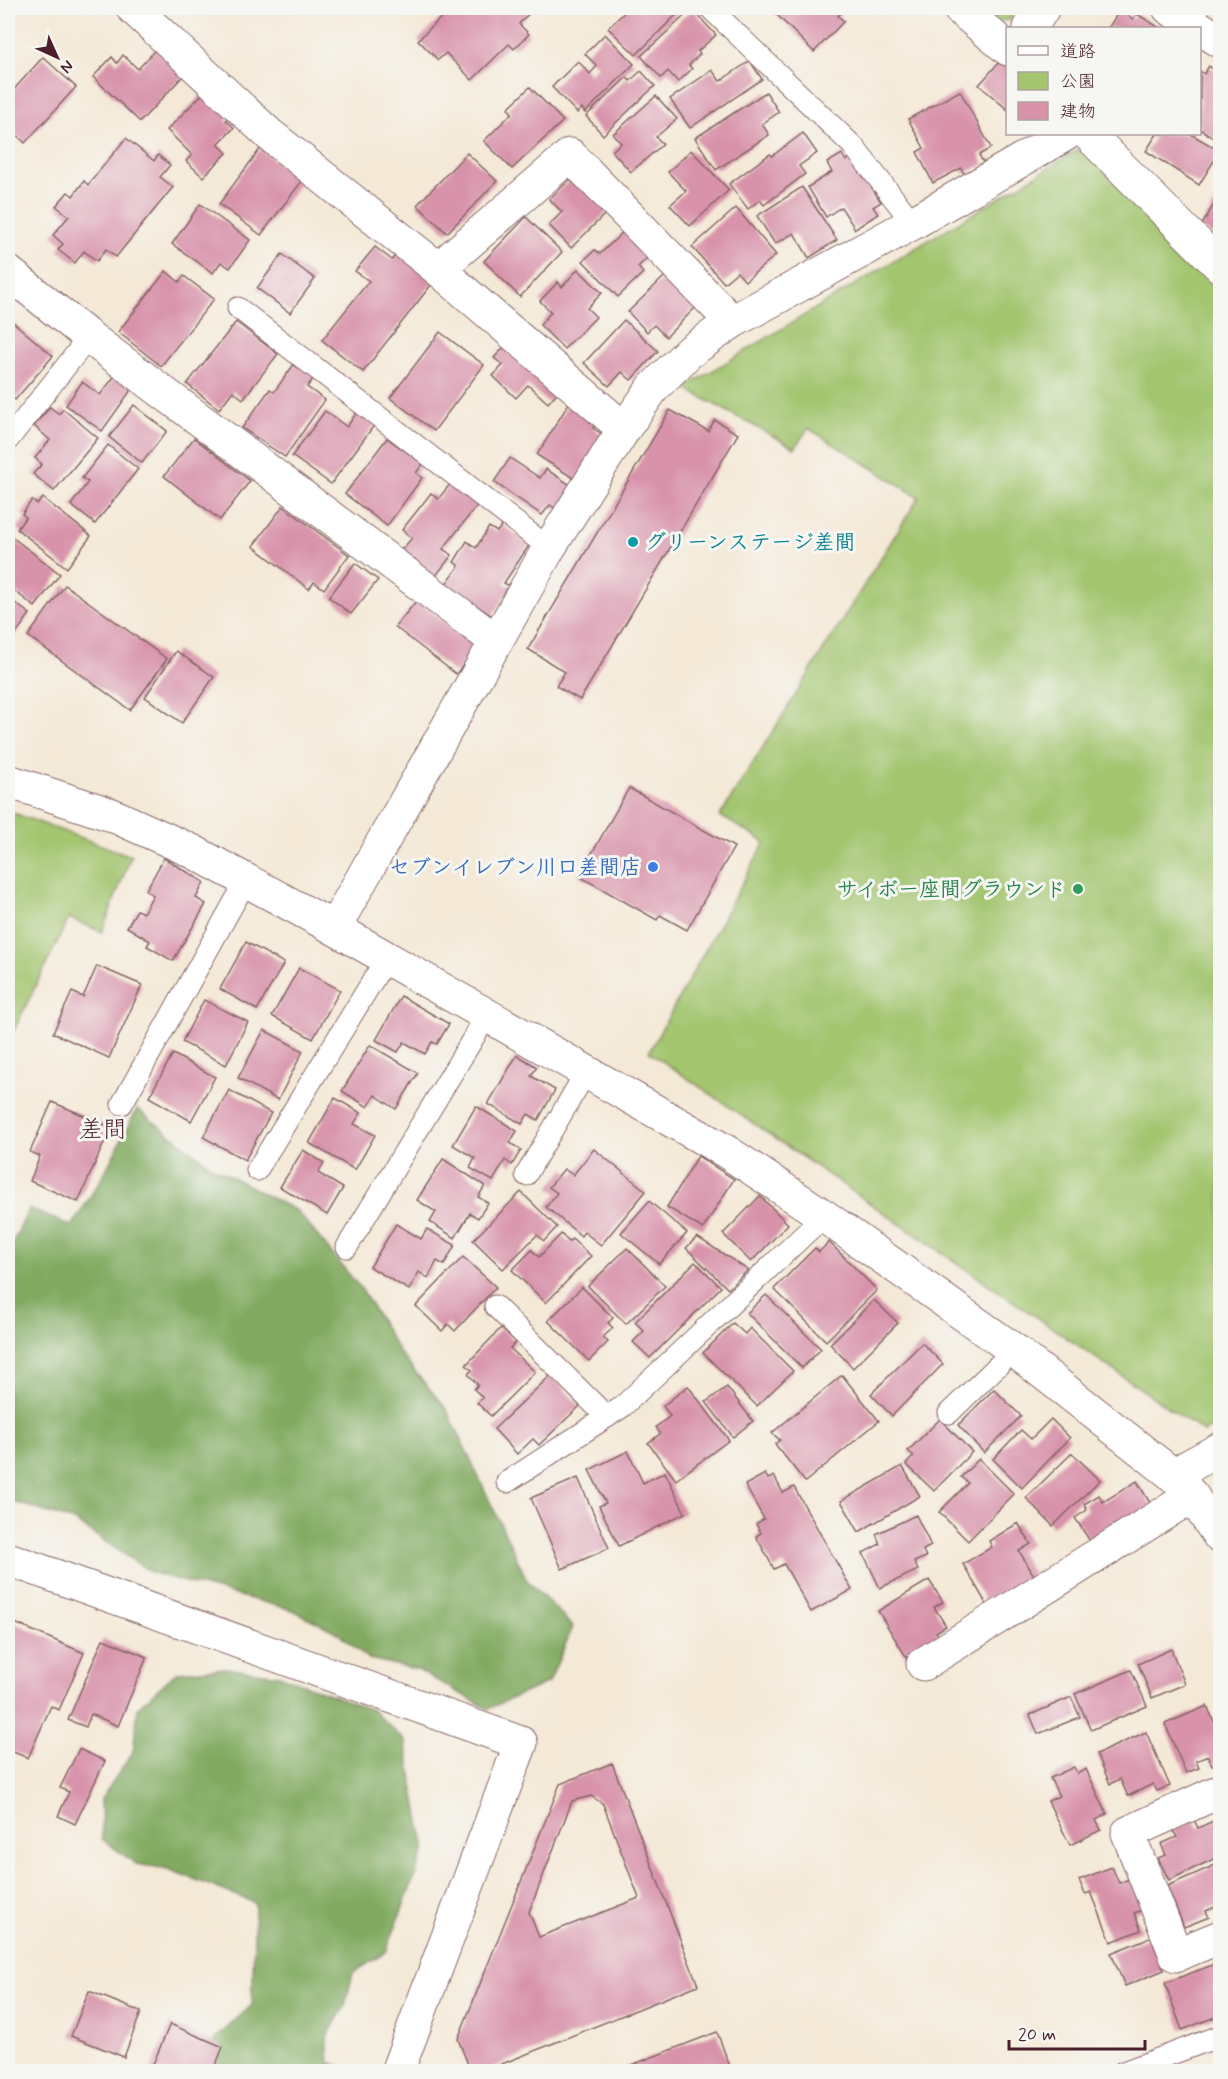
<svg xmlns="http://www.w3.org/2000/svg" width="1228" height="2079" font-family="Mynerve,'Klee One',sans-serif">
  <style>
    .green { fill: #a2c56e; stroke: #76724c; stroke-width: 1.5 }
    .forest { fill: #81aa61; stroke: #666446; stroke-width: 1.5 }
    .building { fill: #d893aa; fill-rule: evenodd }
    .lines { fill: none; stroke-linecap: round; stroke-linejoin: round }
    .service-casing { stroke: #866667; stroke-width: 23 }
    .minor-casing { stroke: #866667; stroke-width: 35 }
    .tertiary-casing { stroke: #866667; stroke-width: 35 }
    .service { stroke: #fff; stroke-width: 21 }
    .minor { stroke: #fff; stroke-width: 33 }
    .tertiary { stroke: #fff; stroke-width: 33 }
    .culture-dot { fill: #0f9aa8; stroke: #f6f6f2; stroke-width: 2 }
    .shop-dot { fill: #3f7fe0; stroke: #f6f6f2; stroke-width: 2 }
    .leisure-dot { fill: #2e9e5b; stroke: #f6f6f2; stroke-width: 2 }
    .labels { text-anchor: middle; stroke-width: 6; stroke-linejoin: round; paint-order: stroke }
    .culture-label { font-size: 21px; font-weight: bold; fill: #0d838f; stroke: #f6f6f2; text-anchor: start }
    .shop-label { font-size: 21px; font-weight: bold; fill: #366cbe; stroke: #f6f6f2; text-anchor: end }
    .leisure-label { font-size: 21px; font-weight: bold; fill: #27864d; stroke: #f6f6f2; text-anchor: end }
    .quarter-label { font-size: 24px; fill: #4a1f2b; stroke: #f6f6f2 }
  </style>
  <rect width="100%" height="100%" fill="#f6f6f2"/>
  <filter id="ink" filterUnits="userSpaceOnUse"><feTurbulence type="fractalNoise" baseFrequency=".0167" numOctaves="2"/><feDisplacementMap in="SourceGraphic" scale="12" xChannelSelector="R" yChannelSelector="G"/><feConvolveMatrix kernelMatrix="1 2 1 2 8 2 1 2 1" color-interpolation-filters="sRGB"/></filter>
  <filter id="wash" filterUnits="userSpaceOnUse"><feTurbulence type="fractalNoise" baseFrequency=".008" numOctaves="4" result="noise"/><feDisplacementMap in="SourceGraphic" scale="24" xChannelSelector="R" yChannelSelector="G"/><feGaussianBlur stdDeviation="1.35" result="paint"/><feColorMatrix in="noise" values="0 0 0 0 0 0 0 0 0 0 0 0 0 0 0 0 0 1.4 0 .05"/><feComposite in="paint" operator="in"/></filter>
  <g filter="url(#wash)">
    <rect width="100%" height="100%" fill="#f4e9d7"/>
    <g class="green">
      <polygon points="981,8 1018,8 1010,20 996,21"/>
      <polygon points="1081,148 1207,273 1220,299 1220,1423 1204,1432 649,1052 765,842 720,816 919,497 808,428 795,448 684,388"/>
      <polygon points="8,811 131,856 102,932 69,918 12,1034 8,1032"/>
    </g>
    <g class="forest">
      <polygon points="137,1109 213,1167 297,1211 362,1290 401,1355 447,1410 527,1580 573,1627 549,1682 488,1709 418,1670 369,1659 338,1633 293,1610 152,1573 74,1521 8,1500 8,1252 29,1209 72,1226 103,1176"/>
      <polygon points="226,1668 279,1675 372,1710 405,1741 425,1849 386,1952 353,1973 345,2006 327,2037 329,2062 354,2071 214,2071 215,2039 252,2005 255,1903 168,1869 136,1864 102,1839 101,1799 133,1752 138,1707 177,1672"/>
    </g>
    <g id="blocks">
      <g class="building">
        <polygon points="451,8 527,8 531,11 519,24 529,34 514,49 509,44 472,80 446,53 438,60 418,40"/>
        <polygon points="629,8 683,8 636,55 608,28"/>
        <polygon points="776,8 846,8 838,16 844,21 814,52 773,11"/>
        <polygon points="692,9 716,35 698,51 700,54 689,65 692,69 678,82 668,71 661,78 641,56"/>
        <polygon points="1120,10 1133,19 1137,14 1160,28 1108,28"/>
        <polygon points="605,34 634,64 585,113 582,108 577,113 552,87 578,61 590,74 597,66 585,54"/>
        <polygon points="156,49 183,76 140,122 93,77 112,57 117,63 123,55 138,69"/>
        <polygon points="43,57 76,87 25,143 8,127 8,96"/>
        <polygon points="750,61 762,79 690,128 670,99 712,70 720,81"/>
        <polygon points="1000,61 1008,68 1008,110 979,85"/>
        <polygon points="1209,66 1220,74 1220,142 1200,129 1200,71 1204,74"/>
        <polygon points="641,71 655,86 603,135 586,116 627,77 630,81"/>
        <polygon points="530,87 563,121 512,169 484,141 512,113 508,108"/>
        <polygon points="207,89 232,114 226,120 234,128 218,144 227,153 203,177 186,161 192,155 167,130"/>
        <polygon points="960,91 991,148 979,155 984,164 964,174 961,168 933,183 917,152 924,148 908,119"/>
        <polygon points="766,92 779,112 762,124 769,135 716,170 695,138"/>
        <polygon points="656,96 677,119 656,137 663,144 631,172 612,151 621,143 613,134"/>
        <polygon points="803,133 817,153 799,166 805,174 764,205 760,200 748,209 729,184 770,154 772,156"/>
        <polygon points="1157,134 1191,134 1220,151 1199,185 1146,151"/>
        <polygon points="126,138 154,161 158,155 170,165 160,177 173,187 116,257 106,249 97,261 84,251 75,263 58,250 63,244 53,235 69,216 56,206 68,192 73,196 84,181 88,185"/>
        <polygon points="260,149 302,181 261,235 219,204"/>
        <polygon points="691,150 729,190 690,226 670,205 686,191 668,172"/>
        <polygon points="467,153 497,181 447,233 417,205"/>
        <polygon points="842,154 846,161 853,156 881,202 873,207 878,214 855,229 841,207 826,217 808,187 832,172 827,163"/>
        <polygon points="576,174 610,209 571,248 549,225 562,212 549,199"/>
        <polygon points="802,187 837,240 809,258 794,233 775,244 757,216"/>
        <polygon points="1220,194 1220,239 1200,228"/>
        <polygon points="200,204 250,240 230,268 221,262 213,273 172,244"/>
        <polygon points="736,208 776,255 745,281 737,272 724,283 692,247"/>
        <polygon points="526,217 562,252 520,297 484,261"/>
        <polygon points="626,229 651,254 638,267 643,273 618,297 583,261 595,250 600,254"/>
        <polygon points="375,247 392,260 398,251 435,280 363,372 322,340 369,281 355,271"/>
        <polygon points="282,254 315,279 290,313 257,288"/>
        <polygon points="578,269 602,293 587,308 596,317 564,349 540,325 551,312 540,301 558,282 562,287"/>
        <polygon points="166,271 179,282 184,276 214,299 161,366 118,332"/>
        <polygon points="666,275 696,307 666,337 654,325 647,332 628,312"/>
        <polygon points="624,320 658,351 631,380 622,372 609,386 584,363"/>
        <polygon points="13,322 53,356 15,400 8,394 8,329"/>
        <polygon points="236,322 278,354 243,399 233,391 219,409 187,384"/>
        <polygon points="440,332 484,365 434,431 390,398"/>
        <polygon points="507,344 563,386 548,403 528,385 516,398 493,376 503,365 494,358"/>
        <polygon points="295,363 315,376 307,387 325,400 285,457 242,428 270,389 274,392"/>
        <polygon points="117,373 134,386 102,431 66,405 82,382 100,395"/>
        <polygon points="569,403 598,421 593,428 605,436 578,481 537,455"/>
        <polygon points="134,405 167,431 142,463 109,437"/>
        <polygon points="50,407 59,414 63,409 98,438 54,491 33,474 42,464 35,458 50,440 34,426"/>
        <polygon points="670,410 708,431 715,420 738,434 580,700 556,686 565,672 528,649"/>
        <polygon points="325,411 347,427 357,412 375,424 331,484 292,456"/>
        <polygon points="194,438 250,481 220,520 164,476"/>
        <polygon points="387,438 423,464 416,473 422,478 387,526 345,494"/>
        <polygon points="108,445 138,469 95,524 71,505 88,482 82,478"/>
        <polygon points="510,458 540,478 546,469 575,488 560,512 550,505 542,515 494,482"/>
        <polygon points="452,482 479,503 443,549 452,555 431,582 397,555 412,538 402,530 431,493 438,499"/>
        <polygon points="43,498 91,536 67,568 17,529 26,517 22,514 32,500 37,504"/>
        <polygon points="283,506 349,555 324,589 314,582 309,589 253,546"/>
        <polygon points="502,525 530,544 504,583 511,587 492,616 445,585 459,566 454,562 467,541 476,548 489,527 497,532"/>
        <polygon points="8,534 60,574 35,607 8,586"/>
        <polygon points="355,563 378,580 351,614 329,597"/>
        <polygon points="65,585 167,659 130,710 28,636"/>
        <polygon points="8,598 30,614 8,645"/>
        <polygon points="417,600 477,648 456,674 395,627"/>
        <polygon points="176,651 214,677 182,723 145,697"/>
        <polygon points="629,788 734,847 687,930 660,915 657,920 579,876"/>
        <polygon points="164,858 204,882 196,898 206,904 173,961 147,946 150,941 127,927 137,910 143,913 153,895 146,890"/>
        <polygon points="246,942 284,963 257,1010 220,989"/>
        <polygon points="97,966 142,985 109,1058 53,1033 72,992 83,997"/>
        <polygon points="299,968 340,990 313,1039 272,1016"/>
        <polygon points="401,996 449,1024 437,1044 432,1042 425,1054 404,1042 398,1052 376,1040"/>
        <polygon points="204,1000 248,1022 226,1065 182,1042"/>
        <polygon points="264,1030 303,1051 278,1100 238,1078"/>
        <polygon points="370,1045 418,1073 396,1109 375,1095 368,1107 342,1091"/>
        <polygon points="173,1054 215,1077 191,1121 149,1097"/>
        <polygon points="517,1055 537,1067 531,1076 555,1090 538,1120 528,1114 522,1124 488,1104"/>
        <polygon points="229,1090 271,1113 245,1160 203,1137"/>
        <polygon points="335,1098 361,1113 354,1124 375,1135 355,1170 309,1143"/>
        <polygon points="52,1102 111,1127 78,1202 30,1181 40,1156 30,1152"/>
        <polygon points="476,1106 517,1131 510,1143 521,1150 512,1165 505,1160 493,1181 470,1168 475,1158 453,1145"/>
        <polygon points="594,1149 646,1191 601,1245 584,1232 581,1236 546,1207 557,1193 549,1187 564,1169 573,1175"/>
        <polygon points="303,1150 324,1163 318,1173 343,1188 327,1215 280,1187"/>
        <polygon points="698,1156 734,1179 703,1229 667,1207"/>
        <polygon points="443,1159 485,1186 478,1197 488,1203 478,1218 470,1213 455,1238 430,1222 436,1212 417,1200"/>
        <polygon points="521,1192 557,1227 544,1241 537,1235 503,1269 473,1240"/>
        <polygon points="760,1196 788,1224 751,1262 723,1234"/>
        <polygon points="649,1201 687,1233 659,1264 621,1233"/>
        <polygon points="396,1224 421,1239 427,1229 455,1245 444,1265 437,1261 428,1278 419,1272 409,1290 370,1267"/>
        <polygon points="561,1234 569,1242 572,1239 591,1256 546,1303 512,1270 532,1250 539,1257"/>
        <polygon points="697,1237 748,1270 728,1289 686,1248"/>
        <polygon points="829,1242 877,1290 826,1341 774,1289 815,1248 819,1252"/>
        <polygon points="627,1248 665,1286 626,1324 588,1286"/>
        <polygon points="463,1257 496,1287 455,1331 448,1324 442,1331 416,1306"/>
        <polygon points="695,1262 721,1287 650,1358 633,1342 644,1331 635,1322"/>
        <polygon points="582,1287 613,1318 608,1323 613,1328 603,1337 608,1342 589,1361 548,1321"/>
        <polygon points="766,1295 821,1349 802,1368 747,1313"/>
        <polygon points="874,1300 898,1323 853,1368 830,1344"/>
        <polygon points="733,1323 745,1334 750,1328 793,1371 757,1406 703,1353"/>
        <polygon points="501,1328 516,1342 510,1348 535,1372 491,1416 477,1403 483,1398 474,1389 478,1385 468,1374 472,1370 466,1365"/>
        <polygon points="922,1343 943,1364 892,1416 871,1394"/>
        <polygon points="551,1375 580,1406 539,1445 533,1439 517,1454 494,1429"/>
        <polygon points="842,1375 879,1421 805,1482 775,1444 780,1440 772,1433"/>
        <polygon points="688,1386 729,1440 676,1480 648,1443 660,1434 656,1427 670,1416 663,1406"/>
        <polygon points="727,1387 753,1421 733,1437 706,1402"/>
        <polygon points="994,1389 1021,1416 984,1453 958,1425"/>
        <polygon points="940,1419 972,1452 934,1491 906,1464 914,1456 908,1451"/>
        <polygon points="1051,1419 1070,1438 1022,1488 993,1459 1021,1430 1031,1439"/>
        <polygon points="628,1451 643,1483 665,1472 685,1513 619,1546 599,1506 606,1503 589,1470"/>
        <polygon points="1072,1453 1100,1480 1053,1526 1026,1498"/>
        <polygon points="979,1459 1014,1494 968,1541 939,1512 968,1483 961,1477"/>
        <polygon points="902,1466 920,1496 859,1532 841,1501"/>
        <polygon points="765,1474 768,1479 774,1476 783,1493 794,1487 852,1590 811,1612 784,1564 774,1569 756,1536 761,1533 756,1524 764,1519 745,1485"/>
        <polygon points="578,1478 609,1548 562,1569 531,1498"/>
        <polygon points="1137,1481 1153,1508 1090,1541 1075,1518 1087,1510 1084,1504 1099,1495 1103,1502"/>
        <polygon points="916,1515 931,1546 923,1550 926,1557 914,1562 918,1570 880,1588 863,1553 880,1544 876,1534"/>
        <polygon points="1018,1523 1031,1544 1019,1551 1035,1577 987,1605 963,1564 992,1547 989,1541"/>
        <polygon points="929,1580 943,1602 934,1607 946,1626 936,1632 941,1640 908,1660 878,1611"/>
        <polygon points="8,1620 84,1653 59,1710 51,1706 28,1758 8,1750"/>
        <polygon points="103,1639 147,1657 118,1726 91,1714 86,1727 68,1720"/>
        <polygon points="1171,1649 1185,1684 1152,1698 1138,1664"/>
        <polygon points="1131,1670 1147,1706 1091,1730 1075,1694"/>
        <polygon points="1071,1697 1080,1717 1038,1734 1030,1715"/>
        <polygon points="1207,1706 1216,1726 1220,1724 1220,1762 1212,1765 1208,1756 1196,1761 1199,1768 1186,1773 1165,1724"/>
        <polygon points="1146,1732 1170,1786 1157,1791 1153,1784 1128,1796 1120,1779 1110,1784 1097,1754"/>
        <polygon points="79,1749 105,1761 75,1824 58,1816 69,1792 60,1788"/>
        <path d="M612,1763l86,222 -216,87h-11l-13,-33 102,-255zM591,1796l12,8 36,94 -100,39 -10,-25 43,-111z"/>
        <polygon points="1074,1767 1077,1774 1086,1769 1107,1814 1096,1820 1101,1830 1070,1845 1048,1801 1059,1796 1050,1778"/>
        <polygon points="1220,1818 1220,1848 1218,1849 1220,1856 1169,1880 1158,1858 1166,1855 1161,1844 1177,1837 1173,1830 1194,1820 1198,1828"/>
        <polygon points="1220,1863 1220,1905 1206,1911 1209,1917 1184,1927 1167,1886"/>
        <polygon points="1112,1867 1119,1883 1132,1878 1145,1909 1134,1913 1141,1930 1111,1942 1091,1892 1085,1894 1079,1880"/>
        <polygon points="1151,1937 1164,1970 1125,1986 1111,1953"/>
        <polygon points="1220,1962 1220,2015 1182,2030 1165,1983"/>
        <polygon points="89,1991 141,2012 124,2057 71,2036"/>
        <polygon points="170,2024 223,2047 213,2072 156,2072 151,2069"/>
        <polygon points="717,2032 732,2072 616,2072 616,2071"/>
        <polygon points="49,2066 61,2072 47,2072"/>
      </g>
    </g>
  </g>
  <g filter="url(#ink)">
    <use href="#blocks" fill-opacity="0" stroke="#866667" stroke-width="1.5"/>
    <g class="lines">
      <g class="service-casing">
        <g id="service">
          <polyline points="710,8 853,146 913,223"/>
          <polyline points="238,308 549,548"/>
          <polyline points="8,440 89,337"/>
          <polyline points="122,1104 246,881"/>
          <polyline points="257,1170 386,959"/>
          <polyline points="526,1175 586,1072"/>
          <polyline points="347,1247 486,1017"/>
          <polyline points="495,1306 607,1417"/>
          <polyline points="949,1413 1014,1350"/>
          <polyline points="507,1482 622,1407 824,1216"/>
          <polyline points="1123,2072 1220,2036"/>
        </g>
      </g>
      <g class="minor-casing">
        <g id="minor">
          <polyline points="133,8 270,135 438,269 624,429"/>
          <polyline points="959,8 1008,49"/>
          <polyline points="1169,8 1220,41"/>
          <polyline points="1030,28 1043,8"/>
          <polyline points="1088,134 1220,266"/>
          <polyline points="438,269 570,155 732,322"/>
          <polyline points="8,272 89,337 496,641"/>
          <polyline points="334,928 549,548 624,429 653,388 688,353 732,322 913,223 1066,134"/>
          <polyline points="1173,1475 1220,1449"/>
          <polyline points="8,1559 521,1743 397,2072"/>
          <polyline points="923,1664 1192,1496"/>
          <polyline points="1220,1791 1128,1833 1176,1955 1220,1937"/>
        </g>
      </g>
      <g class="tertiary-casing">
        <polyline id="tertiary" points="8,781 112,815 192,851 334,928 727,1152 824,1216 1014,1350 1173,1475 1192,1496 1220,1537"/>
      </g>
      <use href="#service" class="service"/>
      <use href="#minor" class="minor"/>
      <use href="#tertiary" class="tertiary"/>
    </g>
  </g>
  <circle class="culture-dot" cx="633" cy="542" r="6"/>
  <circle class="shop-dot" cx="653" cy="867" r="6"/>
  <circle class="leisure-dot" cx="1078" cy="889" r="6"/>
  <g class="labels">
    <g class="culture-label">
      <text x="645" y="549">グリーンステージ差間</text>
    </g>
    <g class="shop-label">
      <text x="641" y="874">セブンイレブン川口差間店</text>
    </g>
    <g class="leisure-label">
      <text x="1066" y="896">サイボー座間グラウンド</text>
    </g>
    <g class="quarter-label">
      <text x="103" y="1137">差間</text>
    </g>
  </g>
  <rect width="1228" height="2079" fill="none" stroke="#f6f6f2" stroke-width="30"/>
  <rect x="1006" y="27" width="195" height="108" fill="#f6f6f2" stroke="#b1a0a2" stroke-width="1.5"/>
  <rect x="1018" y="46" width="30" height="9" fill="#ffffff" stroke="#b1a0a2" stroke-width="1.5"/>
  <text x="1060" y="57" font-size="18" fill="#4a1f2b">道路</text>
  <rect x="1018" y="72" width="30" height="18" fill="#a2c56e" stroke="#b1a0a2" stroke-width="1.5"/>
  <text x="1060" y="87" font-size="18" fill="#4a1f2b">公園</text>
  <rect x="1018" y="102" width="30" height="18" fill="#d893aa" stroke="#b1a0a2" stroke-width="1.5"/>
  <text x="1060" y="117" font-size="18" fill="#4a1f2b">建物</text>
  <g transform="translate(57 57) rotate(135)" stroke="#f6f6f2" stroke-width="4.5" paint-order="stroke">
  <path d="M0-4.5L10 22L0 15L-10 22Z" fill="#4a1f2b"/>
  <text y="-9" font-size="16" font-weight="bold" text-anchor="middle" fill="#4a1f2b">N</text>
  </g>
  <path d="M1009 2040v9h136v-9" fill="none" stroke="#4a1f2b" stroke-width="3"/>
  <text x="1018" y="2040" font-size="18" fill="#4a1f2b" stroke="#f6f6f2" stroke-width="4.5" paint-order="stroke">20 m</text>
</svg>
